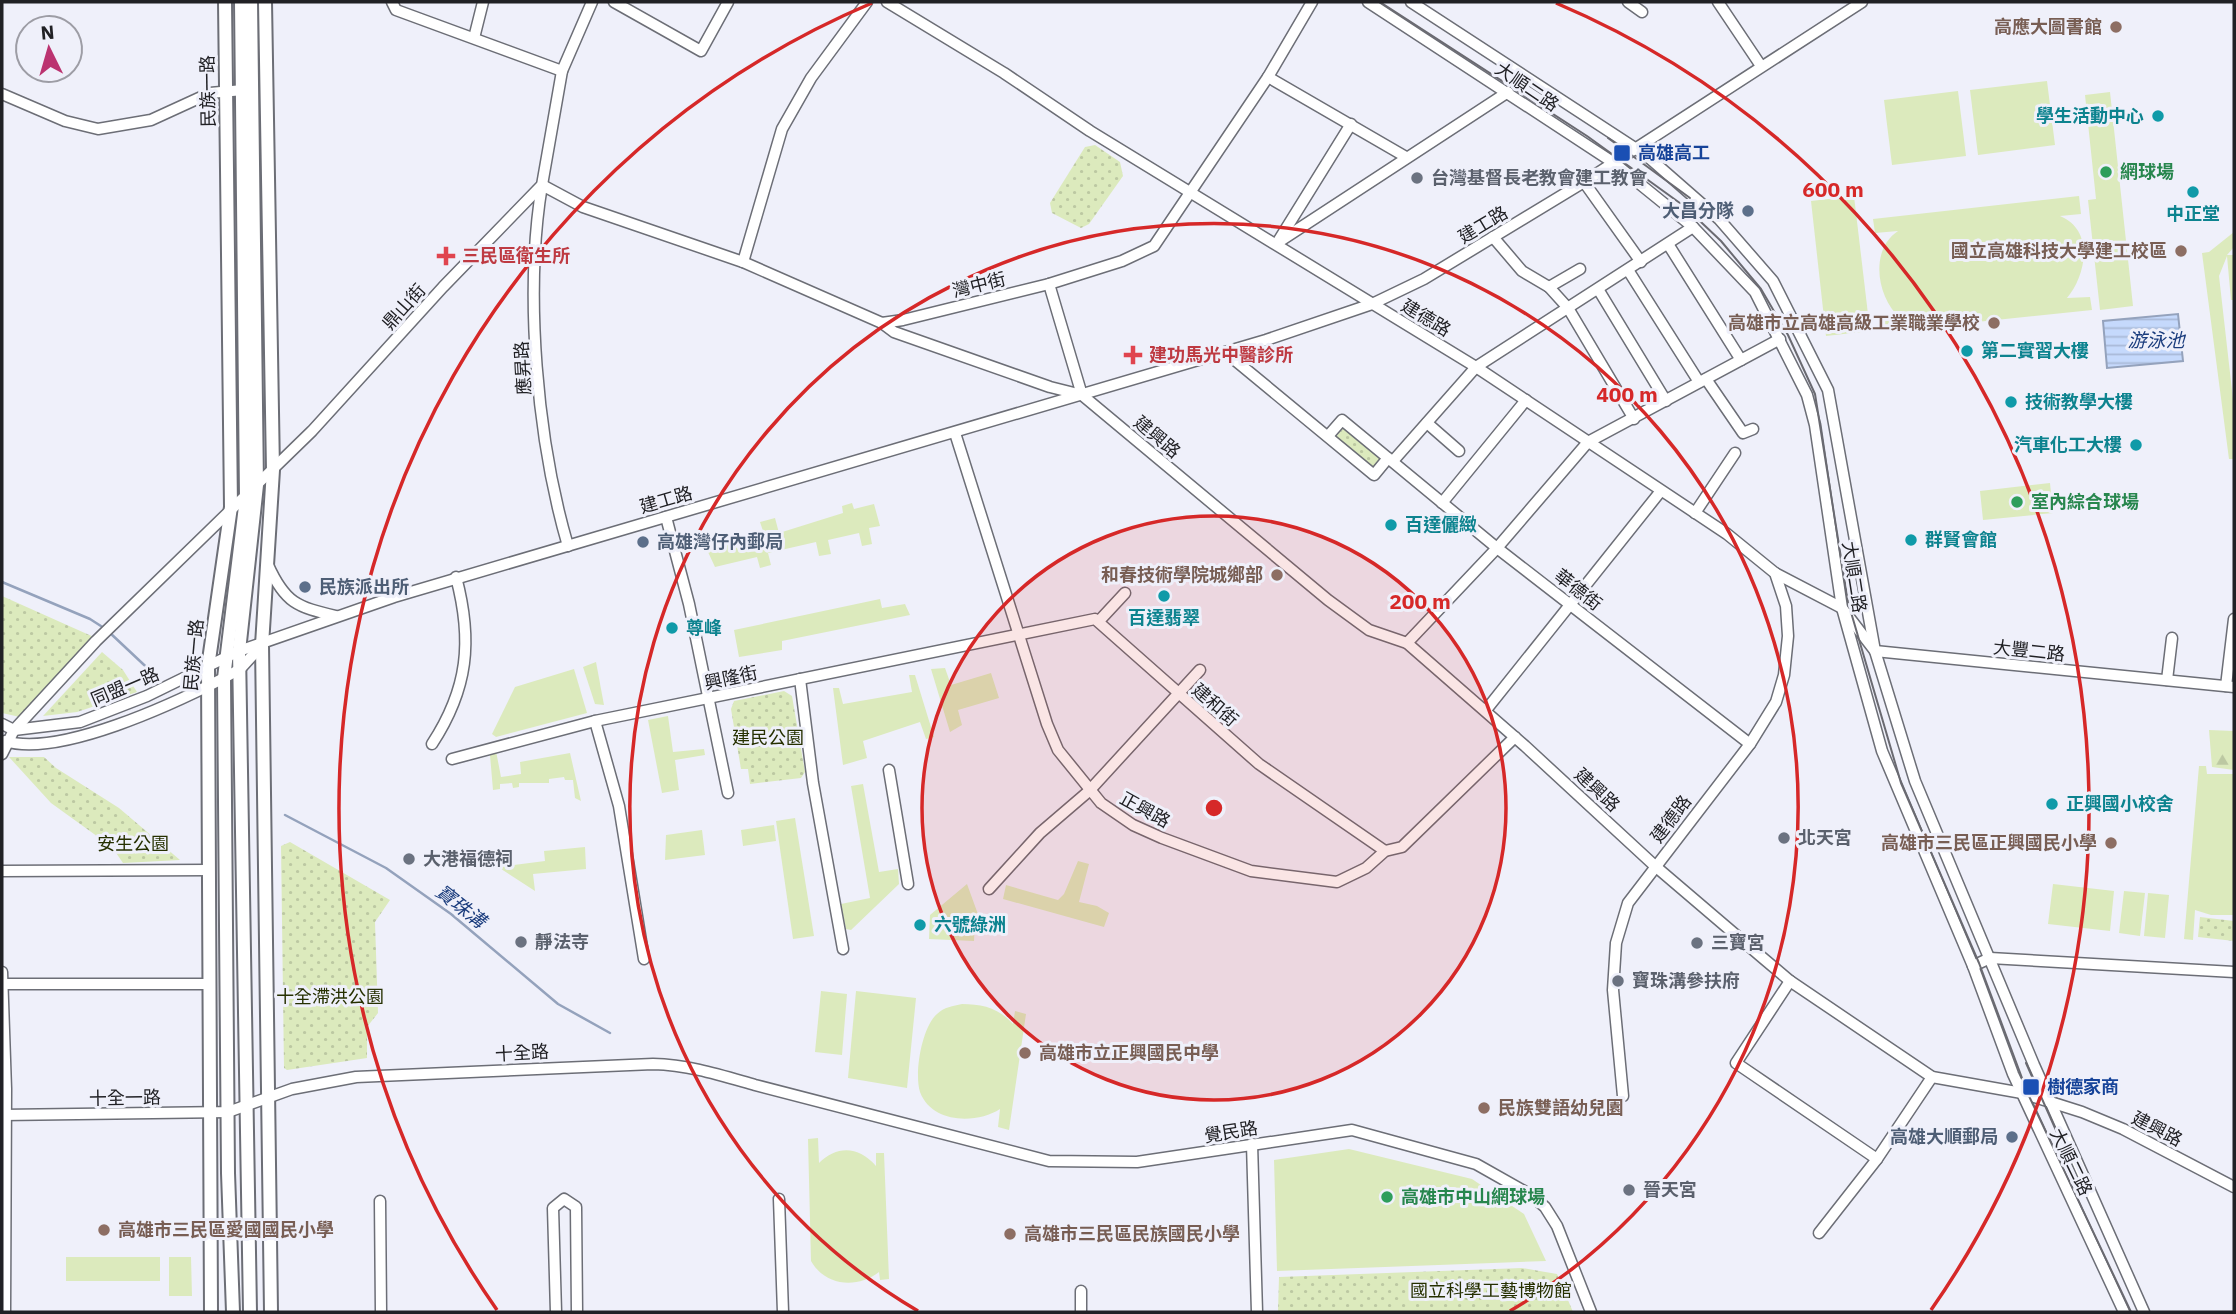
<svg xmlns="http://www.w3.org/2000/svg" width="2236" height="1314" font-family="'IBM Plex Sans','Noto Sans TC',sans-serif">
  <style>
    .grass { fill: #dceabd }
    .forest { fill: url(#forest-firs) }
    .park { fill: url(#park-dots) }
    .water { fill: url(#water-rules); stroke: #94a2bc; stroke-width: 2 }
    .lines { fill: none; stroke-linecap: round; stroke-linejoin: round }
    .stream { stroke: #94a2bc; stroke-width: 2.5 }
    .minor-casing { stroke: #6c6e76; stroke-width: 13 }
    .major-casing { stroke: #6c6e76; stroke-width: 16 }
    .minor { stroke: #fff; stroke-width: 10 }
    .major { stroke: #fff; stroke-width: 12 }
    .tram { stroke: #6a6a71; stroke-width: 2 }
    .ring { fill: none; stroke: #d62828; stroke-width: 3.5 }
    .education-dot { fill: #8d6e63; stroke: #eff0fa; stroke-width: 2.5 }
    .culture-dot { fill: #0f9aa8; stroke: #eff0fa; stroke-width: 2.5 }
    .transit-dot { fill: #1a4fb4; stroke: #eff0fa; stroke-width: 2.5 }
    .leisure-dot { fill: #2e9e5b; stroke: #eff0fa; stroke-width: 2.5 }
    .worship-dot { fill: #6b7280; stroke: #eff0fa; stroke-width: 2.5 }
    .service-dot { fill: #5c6f8a; stroke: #eff0fa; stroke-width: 2.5 }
    .health-dot { fill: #e0444e; stroke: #eff0fa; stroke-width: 2.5 }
    .labels { text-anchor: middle; stroke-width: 6; stroke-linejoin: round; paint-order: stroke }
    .education-label { font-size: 18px; font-weight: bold; fill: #785e54; stroke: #eff0fa; text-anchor: end }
    .street-label { font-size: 18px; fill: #212125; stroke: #eff0fa }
    .culture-label { font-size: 18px; font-weight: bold; fill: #0d838f; stroke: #eff0fa; text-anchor: start }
    .transit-label { font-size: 18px; font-weight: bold; fill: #164399; stroke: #eff0fa; text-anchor: start }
    .leisure-label { font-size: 18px; font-weight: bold; fill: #27864d; stroke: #eff0fa; text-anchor: start }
    .worship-label { font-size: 18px; font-weight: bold; fill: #5b616d; stroke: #eff0fa; text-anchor: start }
    .service-label { font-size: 18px; font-weight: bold; fill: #4e5e75; stroke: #eff0fa; text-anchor: end }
    .health-label { font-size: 18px; font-weight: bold; fill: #be3a42; stroke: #eff0fa; text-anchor: start }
    .park-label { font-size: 18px; fill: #263000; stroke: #eff0fa }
    .water-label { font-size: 19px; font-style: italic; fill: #1a3c7d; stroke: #eff0fa }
    .centre { fill: #d62828; stroke: #eff0fa; stroke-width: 3.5 }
    .ring-label { font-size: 21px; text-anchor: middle; font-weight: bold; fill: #d62828; stroke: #eff0fa; stroke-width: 6; stroke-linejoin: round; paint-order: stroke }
  </style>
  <defs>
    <pattern id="forest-firs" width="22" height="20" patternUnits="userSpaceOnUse" patternTransform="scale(1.75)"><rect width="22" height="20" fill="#dceabd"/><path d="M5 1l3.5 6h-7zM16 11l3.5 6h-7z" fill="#bcc8a2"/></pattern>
    <pattern id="park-dots" width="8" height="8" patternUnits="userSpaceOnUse" patternTransform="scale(1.75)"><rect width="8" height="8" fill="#dceabd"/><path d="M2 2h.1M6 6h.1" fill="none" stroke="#bcc8a2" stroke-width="1.8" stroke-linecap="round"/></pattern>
    <pattern id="water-rules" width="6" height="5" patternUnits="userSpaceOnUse" patternTransform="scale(1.75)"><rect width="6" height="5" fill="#c5d9fc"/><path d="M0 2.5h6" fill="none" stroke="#a9bad8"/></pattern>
  </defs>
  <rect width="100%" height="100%" fill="#eff0fa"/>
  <g class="grass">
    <polygon points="2047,81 2055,145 1978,155 1970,90"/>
    <polygon points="1958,91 1966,156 1892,165 1884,100"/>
    <polygon points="2110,92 2133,306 2100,310 2088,200 2096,199 2085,95"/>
    <polygon points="1854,196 1870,331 1826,336 1811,201"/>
    <path d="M2079,196l2,18 -21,2c35,14 26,60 7,82l23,-1 2,13 -211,22 -2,-12 21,-2c-23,-20 -31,-68 -2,-87l-23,2 -2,-14z"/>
    <polygon points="2234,232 2234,247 2227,255 2234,255 2234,300 2231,300 2227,256 2219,276 2234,408 2234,459 2229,459 2202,253 2209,252"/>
    <polygon points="2050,483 2053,513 1983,520 1980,491"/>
    <polygon points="852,503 854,509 874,504 880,526 869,528 872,544 862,546 859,533 828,540 831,554 819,556 816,542 768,553 771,565 760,568 757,557 715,567 708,552 725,547 722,536 732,533 735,542 764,534 760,522 775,518 779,533 843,513 842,506"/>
    <polygon points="880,599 882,608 905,604 910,615 782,641 782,650 739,657 734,630"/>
    <polygon points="596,662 604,705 595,704 583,667"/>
    <polygon points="945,668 951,685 991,673 999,698 958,710 962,725 950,732 931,669"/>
    <polygon points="574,669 587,713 496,737 492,734 515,687"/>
    <polygon points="909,675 915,675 934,737 926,739 920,722 863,741 867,758 843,765 833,688 839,688 843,704 912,692"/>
    <polygon points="668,716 673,752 704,749 705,755 675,760 679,790 662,793 648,720"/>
    <polygon points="496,751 501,777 521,774 520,762 570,753 581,801 575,798 573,780 565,780 564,777 549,779 549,783 519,783 519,787 513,788 512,783 500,784 500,789 493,790 490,755"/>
    <polygon points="2199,766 2206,766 2207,774 2234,774 2234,915 2211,915 2195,910 2193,940 2184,939"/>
    <polygon points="863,784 879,872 898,869 899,884 851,930 846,929 841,904 870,898 851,786"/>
    <polygon points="795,818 814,936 793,939 776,821"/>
    <polygon points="774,825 776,841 743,846 741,830"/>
    <polygon points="702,830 705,855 665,860 666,835"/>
    <polygon points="585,847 586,869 533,874 535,891 498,867 545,861 544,851"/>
    <polygon points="1078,861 1089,864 1079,902 1097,906 1109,913 1104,927 1003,899 1006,885 1058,900 1064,894"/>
    <polygon points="967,884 979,917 975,918 974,941 929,939 930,915"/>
    <polygon points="2053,884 2114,891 2110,931 2048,924"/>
    <polygon points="2124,891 2145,893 2140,936 2119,933"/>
    <polygon points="2148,893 2169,895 2165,938 2144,936"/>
    <polygon points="821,991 847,994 842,1055 815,1052"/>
    <polygon points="856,991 916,998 907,1088 848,1078"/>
    <path d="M962,1004c20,0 37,4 51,20l2,-13 11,3 -17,116 -11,-3 2,-18c-23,15 -68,15 -80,-17 -6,-19 2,-65 17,-78 7,-7 16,-8 25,-10z"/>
    <path d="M818,1138l1,25c18,-18 40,-17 57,3v-13h8l5,126 -9,1 -1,-8c-22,17 -54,14 -68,-11l-3,-122z"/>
    <polygon points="1349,1149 1472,1179 1524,1214 1546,1261 1277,1271 1274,1160"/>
    <rect x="66" y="1257" width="94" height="24"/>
    <polygon points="169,1257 191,1257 192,1296 169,1296"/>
  </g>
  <polygon class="forest" points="2209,730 2234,731 2234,770 2212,767"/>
  <g class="park">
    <polygon points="1095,145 1120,162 1123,176 1089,224 1081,228 1052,213 1050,203 1085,147"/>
    <polygon points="1345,426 1384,458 1374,470 1335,438"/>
    <polygon points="2,596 96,638 20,717 2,713"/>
    <polygon points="102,652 123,670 137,692 77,712 43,716"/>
    <polygon points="784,691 792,696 805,772 801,778 750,784 748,769 741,769 731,709 734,701"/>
    <polygon points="9,757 44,757 56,768 119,808 180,860 123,863 112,847 51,803"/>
    <polygon points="290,842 390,900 375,922 378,1013 367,1027 367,1058 287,1070 284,1068 281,846"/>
    <polygon points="2200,917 2234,921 2234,941 2198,937"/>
    <polygon points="1522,1268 1557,1274 1573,1312 1278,1312 1279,1277"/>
  </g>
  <polygon class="water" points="2178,314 2183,361 2107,368 2103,321"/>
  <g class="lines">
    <g class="stream">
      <polyline points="2,582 90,619 104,628"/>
      <polyline points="109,632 158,678"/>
      <polyline points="285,815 386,868 451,914 558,1004 610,1033"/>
    </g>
    <g class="minor-casing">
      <g id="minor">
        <polyline points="392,2 396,10 562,71"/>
        <polyline points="614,2 701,51 728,2"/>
        <polyline points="887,2 1004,73 1090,131 1476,367 1727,534 1775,573 1786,606 1788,636 1784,675 1776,702 1750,744 1628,903 1616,943 1613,990 1623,1096"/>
        <polyline points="1368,2 1614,163 1693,227 1755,292 1807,395 1815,425 1842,608 1882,751 1973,966 2013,1074 2124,1312"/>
        <polyline points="1411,2 1647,156 1719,219 1773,281 1828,390 1875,651 1915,781 2034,1065 2144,1312"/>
        <polyline points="1628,2 1642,12"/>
        <polyline points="1718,2 1761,66"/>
        <polyline points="474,38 483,2"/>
        <polyline points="1268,77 1406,157"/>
        <polyline points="2,94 65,121 98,129 151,120 210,93 243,90"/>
        <polyline points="1584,182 1641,262"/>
        <polyline points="1493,237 1522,271 1549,287 1568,308 1634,419"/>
        <polyline points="1279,240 1351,124"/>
        <polyline points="1277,243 1508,92"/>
        <polyline points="1668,244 1741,360"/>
        <polyline points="743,262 782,129 811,78 867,2"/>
        <polyline points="1628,270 1699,382"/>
        <polyline points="1049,284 1082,395 1328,600 1369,630 1407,643 1525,746 1655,866 1764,959 1790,981 1932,1077 2022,1093 2082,1112 2123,1129 2234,1187"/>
        <polyline points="1549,287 1580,269"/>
        <polyline points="1598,289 1666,401"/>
        <polyline points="882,323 894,332 1050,387 1082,395"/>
        <polyline points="1225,352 1374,475 1388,458"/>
        <polyline points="1706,379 1743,433 1753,429"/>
        <polyline points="1427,423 1459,451"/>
        <polyline points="955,433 1047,724 1058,750 1101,803 1133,825 1162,838 1251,871 1337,882 1366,868 1385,851 1402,847 1515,737"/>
        <polyline points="1328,436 1342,420 1497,548 1750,744"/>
        <polyline points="1393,461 1476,367 1693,227"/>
        <polyline points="1442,503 1526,400"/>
        <polyline points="1695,513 1735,453"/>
        <polyline points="666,517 689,604 728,793"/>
        <path d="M568,546c-31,-106 -44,-252 -26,-361l41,22 160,55 139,61 21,-3 146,-36 73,-23 32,-15 114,-169 44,-75"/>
        <path d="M268,565c17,38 29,42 68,51"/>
        <polyline points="1775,573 1842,608 1875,651 2234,687"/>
        <polyline points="1099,621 1125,593"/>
        <polyline points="1407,643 1497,548 1588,442 1780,339"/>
        <polyline points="800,679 813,783 843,949"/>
        <polyline points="2167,680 2172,638"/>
        <polyline points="2226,686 2234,619"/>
        <polyline points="1486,710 1660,492"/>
        <polyline points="595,721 619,806 644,959"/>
        <polyline points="2,724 14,730 80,722 147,696 239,651 394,597 1266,340 1372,304 1424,279 1584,182 1862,2"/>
        <path d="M5,741c54,17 170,-38 219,-63l16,-9 22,-24"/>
        <path d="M432,744c36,-55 41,-103 24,-167"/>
        <polyline points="2,754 14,730 96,641 312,431 443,287 542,185 562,71 592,2"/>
        <polyline points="452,759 595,721 1095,619 1259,764 1385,851"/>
        <polyline points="889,770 908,884"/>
        <polyline points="2,871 209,870"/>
        <polyline points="989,889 1040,833 1089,791 1200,670"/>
        <polyline points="1973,966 1990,958 2234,972"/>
        <polyline points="2,972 6,1089 5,1312"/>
        <polyline points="1790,981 1736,1063 1877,1159"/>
        <polyline points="2,984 210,984"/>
        <path d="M2,1115l226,-3 64,-23 64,-12 297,-13c37,1 67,11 102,21l294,76 88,1 215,-32 124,34 55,31 14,12 12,19 34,86"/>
        <polyline points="1252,1144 1257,1312"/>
        <polyline points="779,1199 783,1312"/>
        <polyline points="380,1201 381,1312"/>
        <polyline points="1819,1233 1877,1159 1932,1077"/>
        <polyline points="1081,1291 1081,1312"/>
        <polyline points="556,1312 553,1208 564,1199 576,1207 577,1312"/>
      </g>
    </g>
    <g class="major-casing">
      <g id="major">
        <polyline points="265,2 273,470 262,645 271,1312"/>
        <polyline points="211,1312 208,667 231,507 225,2"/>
        <polyline points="233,1312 228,1173 224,678 246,498 241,2"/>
        <polyline points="250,1312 239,651 257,485 251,2"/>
      </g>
    </g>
    <use href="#minor" class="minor"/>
    <use href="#major" class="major"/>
    <g class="tram">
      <polyline points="1380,2 1587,136 1684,206 1721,241 1761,289 1788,335 1815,394 1848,602 1901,783 1979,963 2028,1094 2131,1312"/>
      <polyline points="1608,138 1690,198"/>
      <polyline points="2026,1063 2059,1137"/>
    </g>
  </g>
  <circle cx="1214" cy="808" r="292" fill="#d62828" fill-opacity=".12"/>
  <g class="ring">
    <circle cx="1214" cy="808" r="292"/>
    <path d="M918 1311A584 584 0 1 1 1510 1311"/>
    <path d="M497 1310A875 875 0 0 1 872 3M1556 3A875 875 0 0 1 1931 1310"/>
  </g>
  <g class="education-dot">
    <circle cx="2116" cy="27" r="7"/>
    <circle cx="2181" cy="251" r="7"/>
    <circle cx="1994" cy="323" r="7"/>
    <circle cx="1277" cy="575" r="7"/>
    <circle cx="2111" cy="843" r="7"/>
    <circle cx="1025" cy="1053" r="7"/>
    <circle cx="1484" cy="1108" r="7"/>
    <circle cx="104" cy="1230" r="7"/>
    <circle cx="1010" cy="1234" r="7"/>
  </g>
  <g class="culture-dot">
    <circle cx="2158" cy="116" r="7"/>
    <circle cx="2193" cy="192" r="7"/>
    <circle cx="1967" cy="351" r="7"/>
    <circle cx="2011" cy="402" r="7"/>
    <circle cx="2136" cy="445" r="7"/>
    <circle cx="1391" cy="525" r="7"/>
    <circle cx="1911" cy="540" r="7"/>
    <circle cx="1164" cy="596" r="7"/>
    <circle cx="672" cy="628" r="7"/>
    <circle cx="2052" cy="804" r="7"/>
    <circle cx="920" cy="925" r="7"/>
  </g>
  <g class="transit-dot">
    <rect x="1613" y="144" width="18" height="18" rx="3.5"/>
    <rect x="2022" y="1078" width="18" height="18" rx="3.5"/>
  </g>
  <g class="leisure-dot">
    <circle cx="2106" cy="172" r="7"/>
    <circle cx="2017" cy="502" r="7"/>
    <circle cx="1387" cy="1197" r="7"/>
  </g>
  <g class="worship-dot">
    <circle cx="1417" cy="178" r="7"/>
    <circle cx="1784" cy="838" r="7"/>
    <circle cx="409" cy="859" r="7"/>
    <circle cx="521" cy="942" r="7"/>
    <circle cx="1697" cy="943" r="7"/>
    <circle cx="1618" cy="981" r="7"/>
    <circle cx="1629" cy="1190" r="7"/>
  </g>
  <g class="service-dot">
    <circle cx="1748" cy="211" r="7"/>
    <circle cx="643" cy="542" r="7"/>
    <circle cx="305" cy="587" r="7"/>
    <circle cx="2012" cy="1137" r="7"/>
  </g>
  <g class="health-dot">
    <path d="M442.5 245.5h7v7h7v7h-7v7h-7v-7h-7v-7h7z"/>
    <path d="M1129.5 344.5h7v7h7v7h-7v7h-7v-7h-7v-7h7z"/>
  </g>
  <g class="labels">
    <g class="education-label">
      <text x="2102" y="33">高應大圖書館</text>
      <text x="2167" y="257">國立高雄科技大學建工校區</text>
      <text x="1980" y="329">高雄市立高雄高級工業職業學校</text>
      <text x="1263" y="581">和春技術學院城鄉部</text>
      <text x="2097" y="849">高雄市三民區正興國民小學</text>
      <text x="1039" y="1059" text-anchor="start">高雄市立正興國民中學</text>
      <text x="1498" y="1114" text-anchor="start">民族雙語幼兒園</text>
      <text x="118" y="1236" text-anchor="start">高雄市三民區愛國國民小學</text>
      <text x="1024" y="1240" text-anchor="start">高雄市三民區民族國民小學</text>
    </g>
    <g class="street-label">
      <text transform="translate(1527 87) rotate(34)" y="6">大順二路</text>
      <text transform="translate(208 91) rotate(-91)" y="6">民族一路</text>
      <text transform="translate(1483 225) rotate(-31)" y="6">建工路</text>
      <text transform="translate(979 285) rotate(-14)" y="6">灣中街</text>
      <text transform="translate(404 307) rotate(-48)" y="6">鼎山街</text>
      <text transform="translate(1426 318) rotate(31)" y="6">建德路</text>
      <text transform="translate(523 368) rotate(-93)" y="6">應昇路</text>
      <text transform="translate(1157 437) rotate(40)" y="6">建興路</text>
      <text transform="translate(666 500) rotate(-16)" y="6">建工路</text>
      <text transform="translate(1854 577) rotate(81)" y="6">大順二路</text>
      <text transform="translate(1578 590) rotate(38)" y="6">華德街</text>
      <text transform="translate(2029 651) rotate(6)" y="6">大豐二路</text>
      <text transform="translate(194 655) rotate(-85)" y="6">民族一路</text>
      <text transform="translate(731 678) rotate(-12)" y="6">興隆街</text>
      <text transform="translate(125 687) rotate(-23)" y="6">同盟一路</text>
      <text transform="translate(1215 705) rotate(41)" y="6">建和街</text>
      <text transform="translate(1597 790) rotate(43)" y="6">建興路</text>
      <text transform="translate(1145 810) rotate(29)" y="6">正興路</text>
      <text transform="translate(1671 819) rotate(-53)" y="6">建德路</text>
      <text transform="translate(522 1053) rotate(-3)" y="6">十全路</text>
      <text transform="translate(125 1098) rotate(-1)" y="6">十全一路</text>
      <text transform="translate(2157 1129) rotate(27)" y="6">建興路</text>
      <text transform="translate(1231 1132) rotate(-9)" y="6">覺民路</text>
      <text transform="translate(2071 1162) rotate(64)" y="6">大順二路</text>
    </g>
    <g class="culture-label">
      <text x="2144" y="122" text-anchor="end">學生活動中心</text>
      <text x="2193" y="220" text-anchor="middle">中正堂</text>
      <text x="1981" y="357">第二實習大樓</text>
      <text x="2025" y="408">技術教學大樓</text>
      <text x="2122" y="451" text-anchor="end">汽車化工大樓</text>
      <text x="1405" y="531">百達儷緻</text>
      <text x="1925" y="546">群賢會館</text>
      <text x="1164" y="624" text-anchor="middle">百達翡翠</text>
      <text x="686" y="634">尊峰</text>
      <text x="2066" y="810">正興國小校舍</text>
      <text x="934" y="931">六號綠洲</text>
    </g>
    <g class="transit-label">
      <text x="1638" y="159">高雄高工</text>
      <text x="2047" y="1093">樹德家商</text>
    </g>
    <g class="leisure-label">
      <text x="2120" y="178">網球場</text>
      <text x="2031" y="508">室內綜合球場</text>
      <text x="1401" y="1203">高雄市中山網球場</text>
    </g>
    <g class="worship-label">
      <text x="1431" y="184">台灣基督長老教會建工教會</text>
      <text x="1798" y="844">北天宮</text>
      <text x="423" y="865">大港福德祠</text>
      <text x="535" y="948">靜法寺</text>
      <text x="1711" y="949">三寶宮</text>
      <text x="1632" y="987">寶珠溝參扶府</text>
      <text x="1643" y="1196">晉天宮</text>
    </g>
    <g class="service-label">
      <text x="1734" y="217">大昌分隊</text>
      <text x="657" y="548" text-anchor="start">高雄灣仔內郵局</text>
      <text x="319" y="593" text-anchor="start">民族派出所</text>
      <text x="1998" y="1143">高雄大順郵局</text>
    </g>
    <g class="health-label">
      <text x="462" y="262">三民區衛生所</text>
      <text x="1149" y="361">建功馬光中醫診所</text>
    </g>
    <g class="park-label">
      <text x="768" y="744">建民公園</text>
      <text x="133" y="850">安生公園</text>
      <text x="330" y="1003">十全滯洪公園</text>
      <text x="1491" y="1297">國立科學工藝博物館</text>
    </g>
    <g class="water-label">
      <text x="2156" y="347">游泳池</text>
      <text transform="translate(461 906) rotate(38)" y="7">寶珠溝</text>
    </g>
  </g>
  <circle cx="1214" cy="808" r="10" class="centre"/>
  <g class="ring-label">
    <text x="1833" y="197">600 m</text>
    <text x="1627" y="402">400 m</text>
    <text x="1420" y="609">200 m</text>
  </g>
  <rect width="2236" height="1314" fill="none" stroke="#212125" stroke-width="7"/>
  <g transform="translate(49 49) rotate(355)"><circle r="33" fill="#eff0fa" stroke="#9d9da5" stroke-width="2"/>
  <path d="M0-5L12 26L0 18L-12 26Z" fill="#bb3370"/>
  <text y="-10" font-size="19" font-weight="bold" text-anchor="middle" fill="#212125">N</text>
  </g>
</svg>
